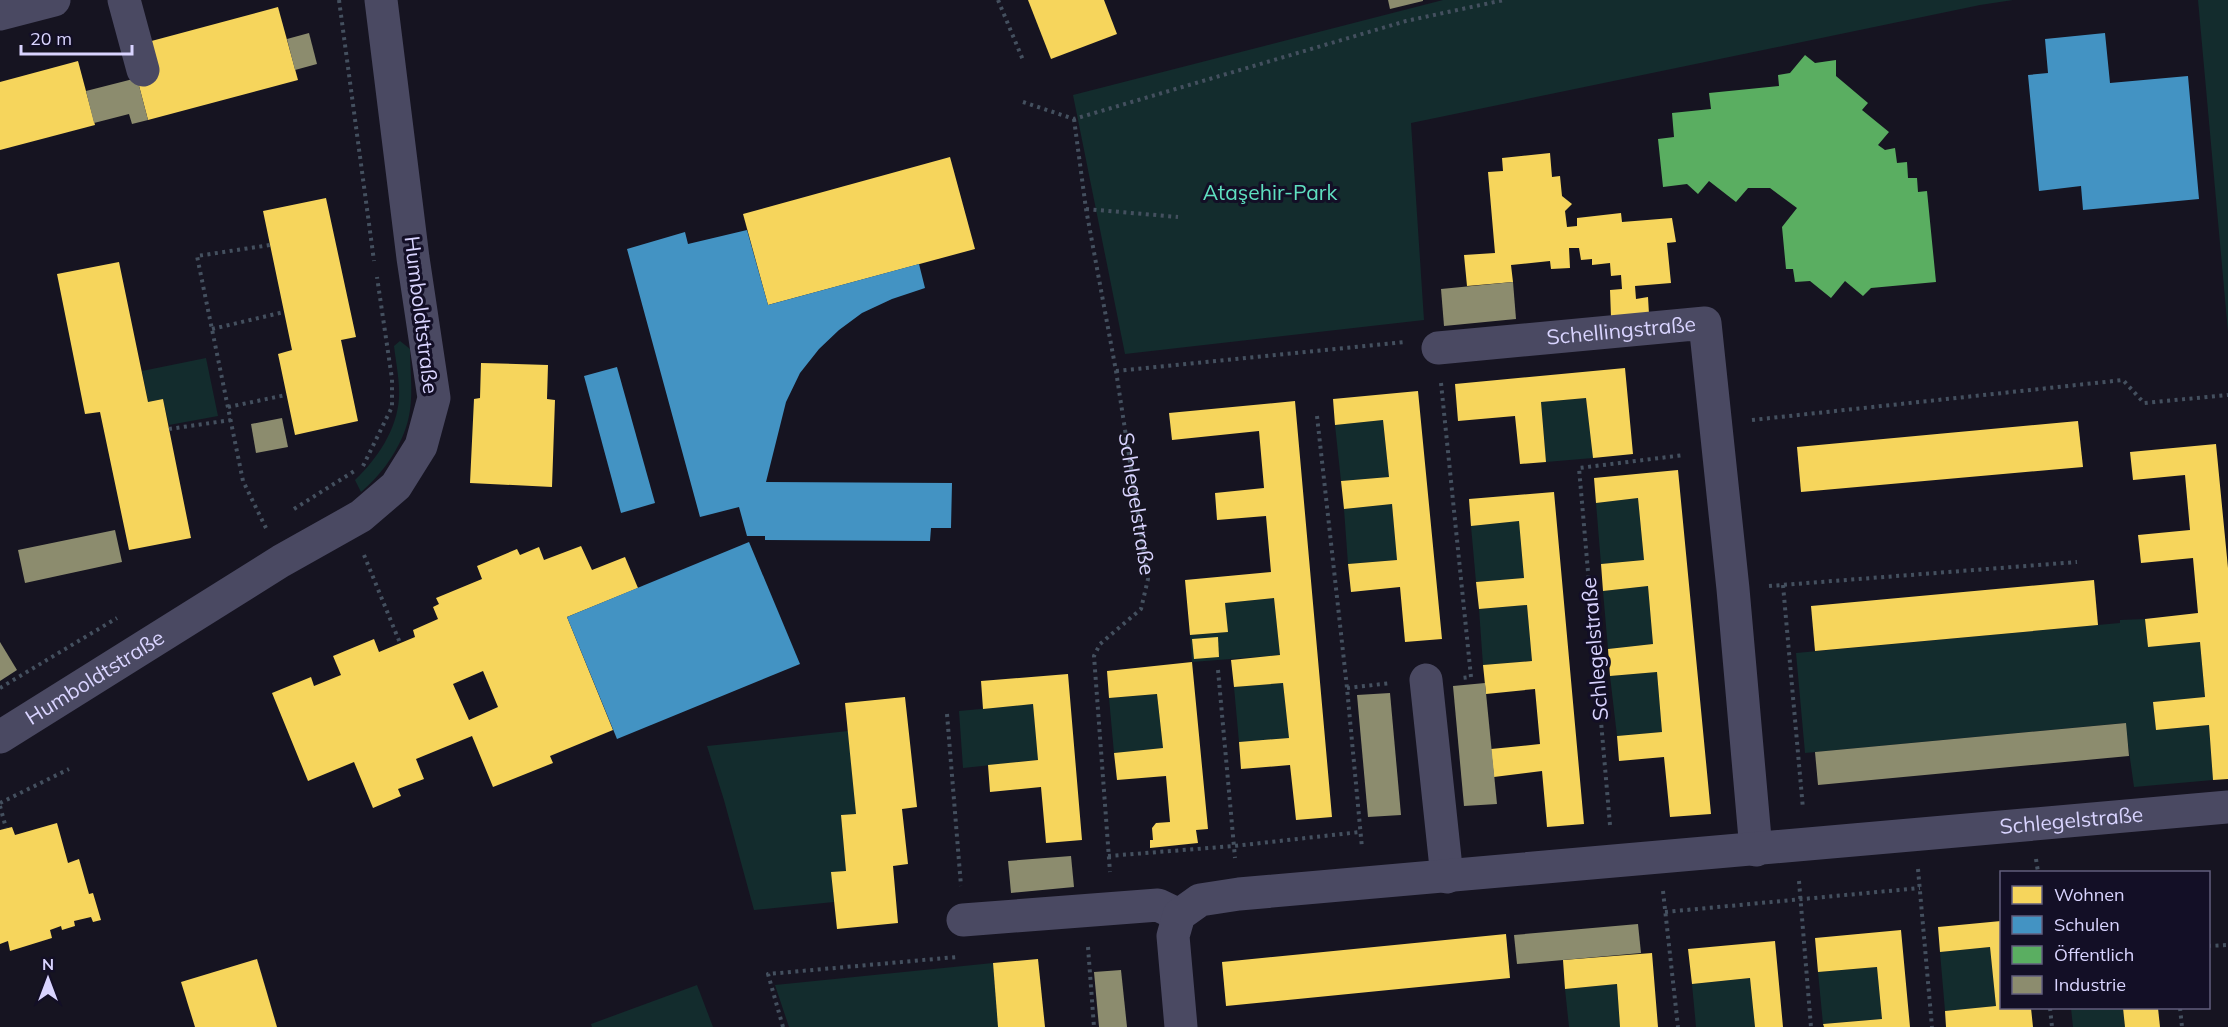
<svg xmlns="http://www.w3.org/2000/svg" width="2228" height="1027" font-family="Mulish,sans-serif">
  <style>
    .green { fill: #132c2d }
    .homes { fill: #f6d55c; fill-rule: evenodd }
    .schools { fill: #4393c3 }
    .public { fill: #5aae61 }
    .industry { fill: #8c8c6e }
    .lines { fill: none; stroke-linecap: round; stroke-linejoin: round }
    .path { stroke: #44505f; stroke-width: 4; stroke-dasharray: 3 4.5; stroke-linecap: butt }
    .minor { stroke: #4a4962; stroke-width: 33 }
    .labels { text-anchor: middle; stroke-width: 6; stroke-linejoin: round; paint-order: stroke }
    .park-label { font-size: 21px; fill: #5fe0c0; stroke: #130f26 }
    .street-label { font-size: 21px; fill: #d9d4ff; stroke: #130f26 }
  </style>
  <rect width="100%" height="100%" fill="#161421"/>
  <g class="green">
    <polygon points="1443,0 2013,0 1980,5 1411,123 1424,320 1125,354 1073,95"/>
    <polygon points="2198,0 2228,0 2228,332"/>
    <path d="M400,341l10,8c0,20 3,42 0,61 -4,31 -26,63 -49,82l-6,-12c22,-21 42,-50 44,-82 1,-16 -3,-35 -5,-52z"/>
    <polygon points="206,358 218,416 169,425 163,399 148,402 142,371"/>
    <polygon points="1586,398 1593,458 1546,462 1541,402"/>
    <polygon points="1383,420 1389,477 1341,481 1335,425"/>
    <polygon points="1638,498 1644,560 1601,564 1596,503"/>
    <polygon points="1392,504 1397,560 1348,564 1344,509"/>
    <polygon points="1519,521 1524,578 1476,582 1471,526"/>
    <polygon points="1648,586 1653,644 1608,649 1603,591"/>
    <polygon points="1274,598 1280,655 1192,662 1190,635 1227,632 1225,603"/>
    <polygon points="1527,605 1532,661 1483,665 1479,609"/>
    <polygon points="2145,619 2148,647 2200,642 2205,697 2153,702 2156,730 2209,725 2213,780 2134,787 2125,723 1805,753 1796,653 2098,625 2120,623 2120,620"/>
    <polygon points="1657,672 1662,732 1617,736 1610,676"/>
    <polygon points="1283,683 1289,738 1239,742 1234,687"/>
    <polygon points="1157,694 1163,748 1114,753 1109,698"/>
    <polygon points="1033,704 1038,760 963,768 959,711"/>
    <polygon points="848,731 856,814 841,815 846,871 831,872 834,902 754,910 724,800 707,746"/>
    <polygon points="1990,947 1996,1006 1945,1011 1940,952"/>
    <polygon points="993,963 998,1027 789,1027 775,985"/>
    <polygon points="1877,967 1882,1019 1823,1024 1818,972"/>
    <polygon points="1750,978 1755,1027 1696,1027 1692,984"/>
    <polygon points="1617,984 1620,1027 1569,1027 1565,989"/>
    <polygon points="697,985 713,1027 592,1027 591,1024"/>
    <polygon points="2071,1008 2123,1008 2125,1027 2073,1027"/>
  </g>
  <g class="homes">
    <polygon points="1028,0 1104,0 1117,34 1051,59"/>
    <polygon points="278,7 298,80 148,120 137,78 144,43"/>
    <polygon points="78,61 95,125 0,150 0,82"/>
    <polygon points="1550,153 1552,177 1560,176 1562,196 1572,204 1565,211 1567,227 1577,226 1577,218 1621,213 1622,222 1672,218 1676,242 1667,243 1671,283 1635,286 1636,299 1648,297 1649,314 1611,317 1610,290 1622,289 1621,275 1611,276 1610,263 1592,265 1592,259 1581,260 1579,248 1569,248 1570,268 1551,269 1550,261 1511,265 1513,282 1467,286 1464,255 1495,253 1488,172 1503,171 1502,158"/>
    <polygon points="950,157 975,249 768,305 743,214"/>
    <polygon points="326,198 356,337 341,340 358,421 295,435 278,354 292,350 263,211"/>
    <polygon points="119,262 148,402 163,399 191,538 129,550 100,412 85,414 57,274"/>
    <polygon points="481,363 548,365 547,399 555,400 552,487 470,483 474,399 480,398"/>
    <polygon points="1625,368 1633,454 1593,458 1586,398 1541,402 1546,462 1520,464 1515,416 1458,421 1455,384"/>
    <polygon points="1418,391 1442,639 1405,642 1400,587 1351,592 1348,564 1397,560 1392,504 1344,509 1341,481 1389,477 1383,420 1335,425 1333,399"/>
    <polygon points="1295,401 1332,817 1296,820 1290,765 1241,769 1239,742 1289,738 1283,683 1234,687 1231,660 1280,655 1274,598 1225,603 1228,632 1190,635 1185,580 1271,572 1266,516 1217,520 1215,493 1264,488 1259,431 1172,440 1169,413"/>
    <polygon points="2078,421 2083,467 1801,492 1797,447"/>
    <polygon points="2216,444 2228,568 2228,779 2213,780 2209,725 2156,730 2153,702 2205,697 2200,642 2148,647 2145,619 2198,613 2193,558 2141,563 2138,535 2190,530 2185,475 2133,480 2130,452"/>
    <polygon points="1678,470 1711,814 1670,817 1664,757 1619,761 1617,736 1662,732 1657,672 1610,676 1608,649 1653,644 1648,586 1603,591 1601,564 1644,560 1638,498 1596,503 1594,478"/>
    <polygon points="1554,492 1584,824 1547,827 1542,771 1494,777 1491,749 1540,744 1535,689 1486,694 1483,665 1532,661 1527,605 1479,609 1476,582 1524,578 1519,521 1471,526 1469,499"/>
    <path d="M581,546l11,24 33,-13 13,31 -71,29 46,113 -63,26 3,7 -60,24 -21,-51 -56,23 8,20 -26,10 3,7 -28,12 -19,-46 -46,19 -36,-88 39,-16 3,9 27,-11 -8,-19 41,-17 5,13 36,-15 -2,-7 25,-11 -5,-12 6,-3 -3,-6 46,-19 -5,-13 40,-17 3,6 19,-8 5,13zM483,671l15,36 -29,13 -16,-36z"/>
    <polygon points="2094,580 2098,625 1815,651 1811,606"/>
    <polygon points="1218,637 1219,657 1194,659 1192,639"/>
    <polygon points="1192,662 1208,829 1196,830 1198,843 1150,848 1150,840 1153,840 1152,828 1156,823 1170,822 1166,776 1117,780 1114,753 1163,748 1157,694 1109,698 1107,671"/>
    <polygon points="1068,674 1082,840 1046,843 1041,787 990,792 988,765 1038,760 1033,704 983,709 981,681"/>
    <polygon points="905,697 917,807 902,809 908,864 893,866 898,923 837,929 831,872 846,871 841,815 856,814 845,703"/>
    <polygon points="57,823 68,863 79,859 89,894 93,893 101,920 93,922 91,917 74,921 75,926 62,930 61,926 50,930 52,938 10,951 8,941 0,944 0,830 12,827 15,835"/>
    <polygon points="2001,921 2001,1008 2031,1008 2033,1027 1946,1027 1945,1011 1996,1006 1990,947 1940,952 1938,927"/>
    <polygon points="1901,930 1910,1027 1824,1027 1823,1024 1882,1019 1877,967 1818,972 1815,938"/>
    <polygon points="1506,934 1510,978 1226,1006 1222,962"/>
    <polygon points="1775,941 1783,1027 1755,1027 1750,978 1692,984 1688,949"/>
    <polygon points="1652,953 1658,1027 1620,1027 1617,984 1565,989 1563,960"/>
    <polygon points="257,959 277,1027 195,1027 181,982"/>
    <polygon points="1038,959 1045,1027 998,1027 993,963"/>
    <polygon points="2123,1008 2158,1008 2160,1027 2125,1027"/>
  </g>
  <g class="schools">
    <polygon points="2105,33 2110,83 2188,76 2199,199 2083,210 2081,186 2039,191 2028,75 2048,73 2045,39"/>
    <polygon points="747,230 768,305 919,264 925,288 892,299 862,313 839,330 819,349 800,373 786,402 766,482 952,483 951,528 931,528 930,541 765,540 765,536 747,536 739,507 700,517 627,249 685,232 688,244"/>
    <polygon points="617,367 655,503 621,513 584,376"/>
    <polygon points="749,542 800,664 617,739 567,617"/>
  </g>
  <polygon class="public" points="1805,55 1815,63 1836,60 1836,76 1868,103 1862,110 1889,132 1878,145 1885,150 1895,148 1897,163 1907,162 1908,178 1917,178 1918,192 1927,191 1936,282 1871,288 1863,296 1845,281 1831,298 1810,281 1795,282 1793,269 1786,269 1782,227 1797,208 1770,188 1748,188 1736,202 1709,181 1698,194 1687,184 1663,187 1658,139 1674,137 1672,113 1711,109 1709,93 1779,86 1778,75 1790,73"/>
  <g class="industry">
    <polygon points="1388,0 1423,0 1423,1 1390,9"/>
    <polygon points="309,33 317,64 295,70 287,39"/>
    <polygon points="137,78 148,120 132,124 129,114 94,123 86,91"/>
    <polygon points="1513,282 1516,319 1444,326 1441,289"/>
    <polygon points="282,418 288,447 256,453 251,424"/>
    <polygon points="115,530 122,562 25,583 18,550"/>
    <polygon points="0,642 17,670 0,681"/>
    <polygon points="1485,683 1497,804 1464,806 1453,686"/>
    <polygon points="1390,693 1401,815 1368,817 1357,695"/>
    <polygon points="2126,723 2129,756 1818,785 1815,752"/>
    <polygon points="1071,856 1074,887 1011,893 1008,861"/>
    <polygon points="1638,924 1641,953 1517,964 1514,935"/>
    <polygon points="1121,970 1127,1027 1099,1027 1094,972"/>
  </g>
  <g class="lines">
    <g class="path">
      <polyline points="339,0 374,261"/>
      <polyline points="998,0 1023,60"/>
      <polyline points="1023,102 1074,119 1406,21 1504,0"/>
      <path id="s1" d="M1074,119l12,90 30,162 32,208 -7,30 -41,35 -6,12 16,216"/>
      <polyline points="1086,209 1178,217"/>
      <polyline points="212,329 284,312"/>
      <polyline points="1116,371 1405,342"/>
      <polyline points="1441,383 1471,677 1462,678"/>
      <polyline points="228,407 286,395"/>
      <polyline points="1317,416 1347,688 1362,848"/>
      <polyline points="1752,420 2123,380 2144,403 2228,395"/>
      <polyline points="169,429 231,420"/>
      <polyline points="363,466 392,407 392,379 377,277"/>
      <polyline points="294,509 356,470"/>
      <polyline points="266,528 243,481 197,256 270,245"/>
      <polyline points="364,555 400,643"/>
      <polyline points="1783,585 1803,809"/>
      <polyline points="1769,586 2077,562"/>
      <polyline points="1218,670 1235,858"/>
      <polyline points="0,688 117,618"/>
      <polyline points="1347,688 1391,683"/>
      <polyline points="947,714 961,886"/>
      <polyline points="0,803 69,769"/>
      <polyline points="0,806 6,828"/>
      <polyline points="1610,825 1579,468 1684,455"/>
      <polyline points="1108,856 1234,846 1360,832"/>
      <polyline points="2036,859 2038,872"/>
      <polyline points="1918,869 1932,1027"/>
      <polyline points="1799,881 1811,1027"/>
      <polyline points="1663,891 1678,1027"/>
      <polyline points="1665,912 1920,888"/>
      <polyline points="2208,946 2228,945"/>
      <polyline points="1088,947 1094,1027"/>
      <polyline points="2050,1008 2052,1027"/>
      <polyline points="2180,1008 2182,1027"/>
      <polyline points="783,1027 768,974 957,957"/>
    </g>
    <g class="minor">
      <polyline points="124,0 143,70"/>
      <polyline points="0,14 54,0"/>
      <path id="s2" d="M1438,348l267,-25 28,266 23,261"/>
      <polyline points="1426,680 1447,877"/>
      <path id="s3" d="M0,737l281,-176 80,-45 35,-30 25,-40 13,-48 -21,-140 -32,-258"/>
      <polyline points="963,920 1158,905 1179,915"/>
      <path id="s4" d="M1181,1027l-8,-91 6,-21 21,-15 39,-6 989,-87"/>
    </g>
  </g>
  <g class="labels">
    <g class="park-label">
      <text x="1270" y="200">Ataşehir-Park</text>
    </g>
    <g class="street-label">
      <text transform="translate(421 315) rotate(83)" y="7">Humboldtstraße</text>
      <text dy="7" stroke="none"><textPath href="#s2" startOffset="184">Schellingstraße</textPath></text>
      <text dy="7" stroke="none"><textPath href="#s1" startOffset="390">Schlegelstraße</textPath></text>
      <text transform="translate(1595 649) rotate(-95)" y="7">Schlegelstraße</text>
      <text dy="7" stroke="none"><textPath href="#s3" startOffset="112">Humboldtstraße</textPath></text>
      <text dy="7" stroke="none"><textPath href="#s4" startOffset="1014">Schlegelstraße</textPath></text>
    </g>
  </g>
  <rect x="2000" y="871" width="210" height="138" fill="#130f26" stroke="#625e7d" stroke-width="1.5"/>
  <rect x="2012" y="886" width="30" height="18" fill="#f6d55c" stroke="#625e7d" stroke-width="1.5"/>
  <text x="2054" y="901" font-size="18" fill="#d9d4ff">Wohnen</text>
  <rect x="2012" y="916" width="30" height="18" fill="#4393c3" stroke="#625e7d" stroke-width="1.5"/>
  <text x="2054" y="931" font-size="18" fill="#d9d4ff">Schulen</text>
  <rect x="2012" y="946" width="30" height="18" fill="#5aae61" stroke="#625e7d" stroke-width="1.5"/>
  <text x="2054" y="961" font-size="18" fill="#d9d4ff">Öffentlich</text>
  <rect x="2012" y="976" width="30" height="18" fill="#8c8c6e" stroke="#625e7d" stroke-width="1.5"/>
  <text x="2054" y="991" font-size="18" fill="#d9d4ff">Industrie</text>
  <g transform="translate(48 979)" stroke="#130f26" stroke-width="4.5" paint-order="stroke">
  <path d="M0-4.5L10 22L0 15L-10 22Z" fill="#d9d4ff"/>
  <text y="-9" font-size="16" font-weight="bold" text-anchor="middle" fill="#d9d4ff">N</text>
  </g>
  <path d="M21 45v9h111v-9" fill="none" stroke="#d9d4ff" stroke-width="3"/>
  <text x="30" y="45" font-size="18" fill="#d9d4ff" stroke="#130f26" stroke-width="4.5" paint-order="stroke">20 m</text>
</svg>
